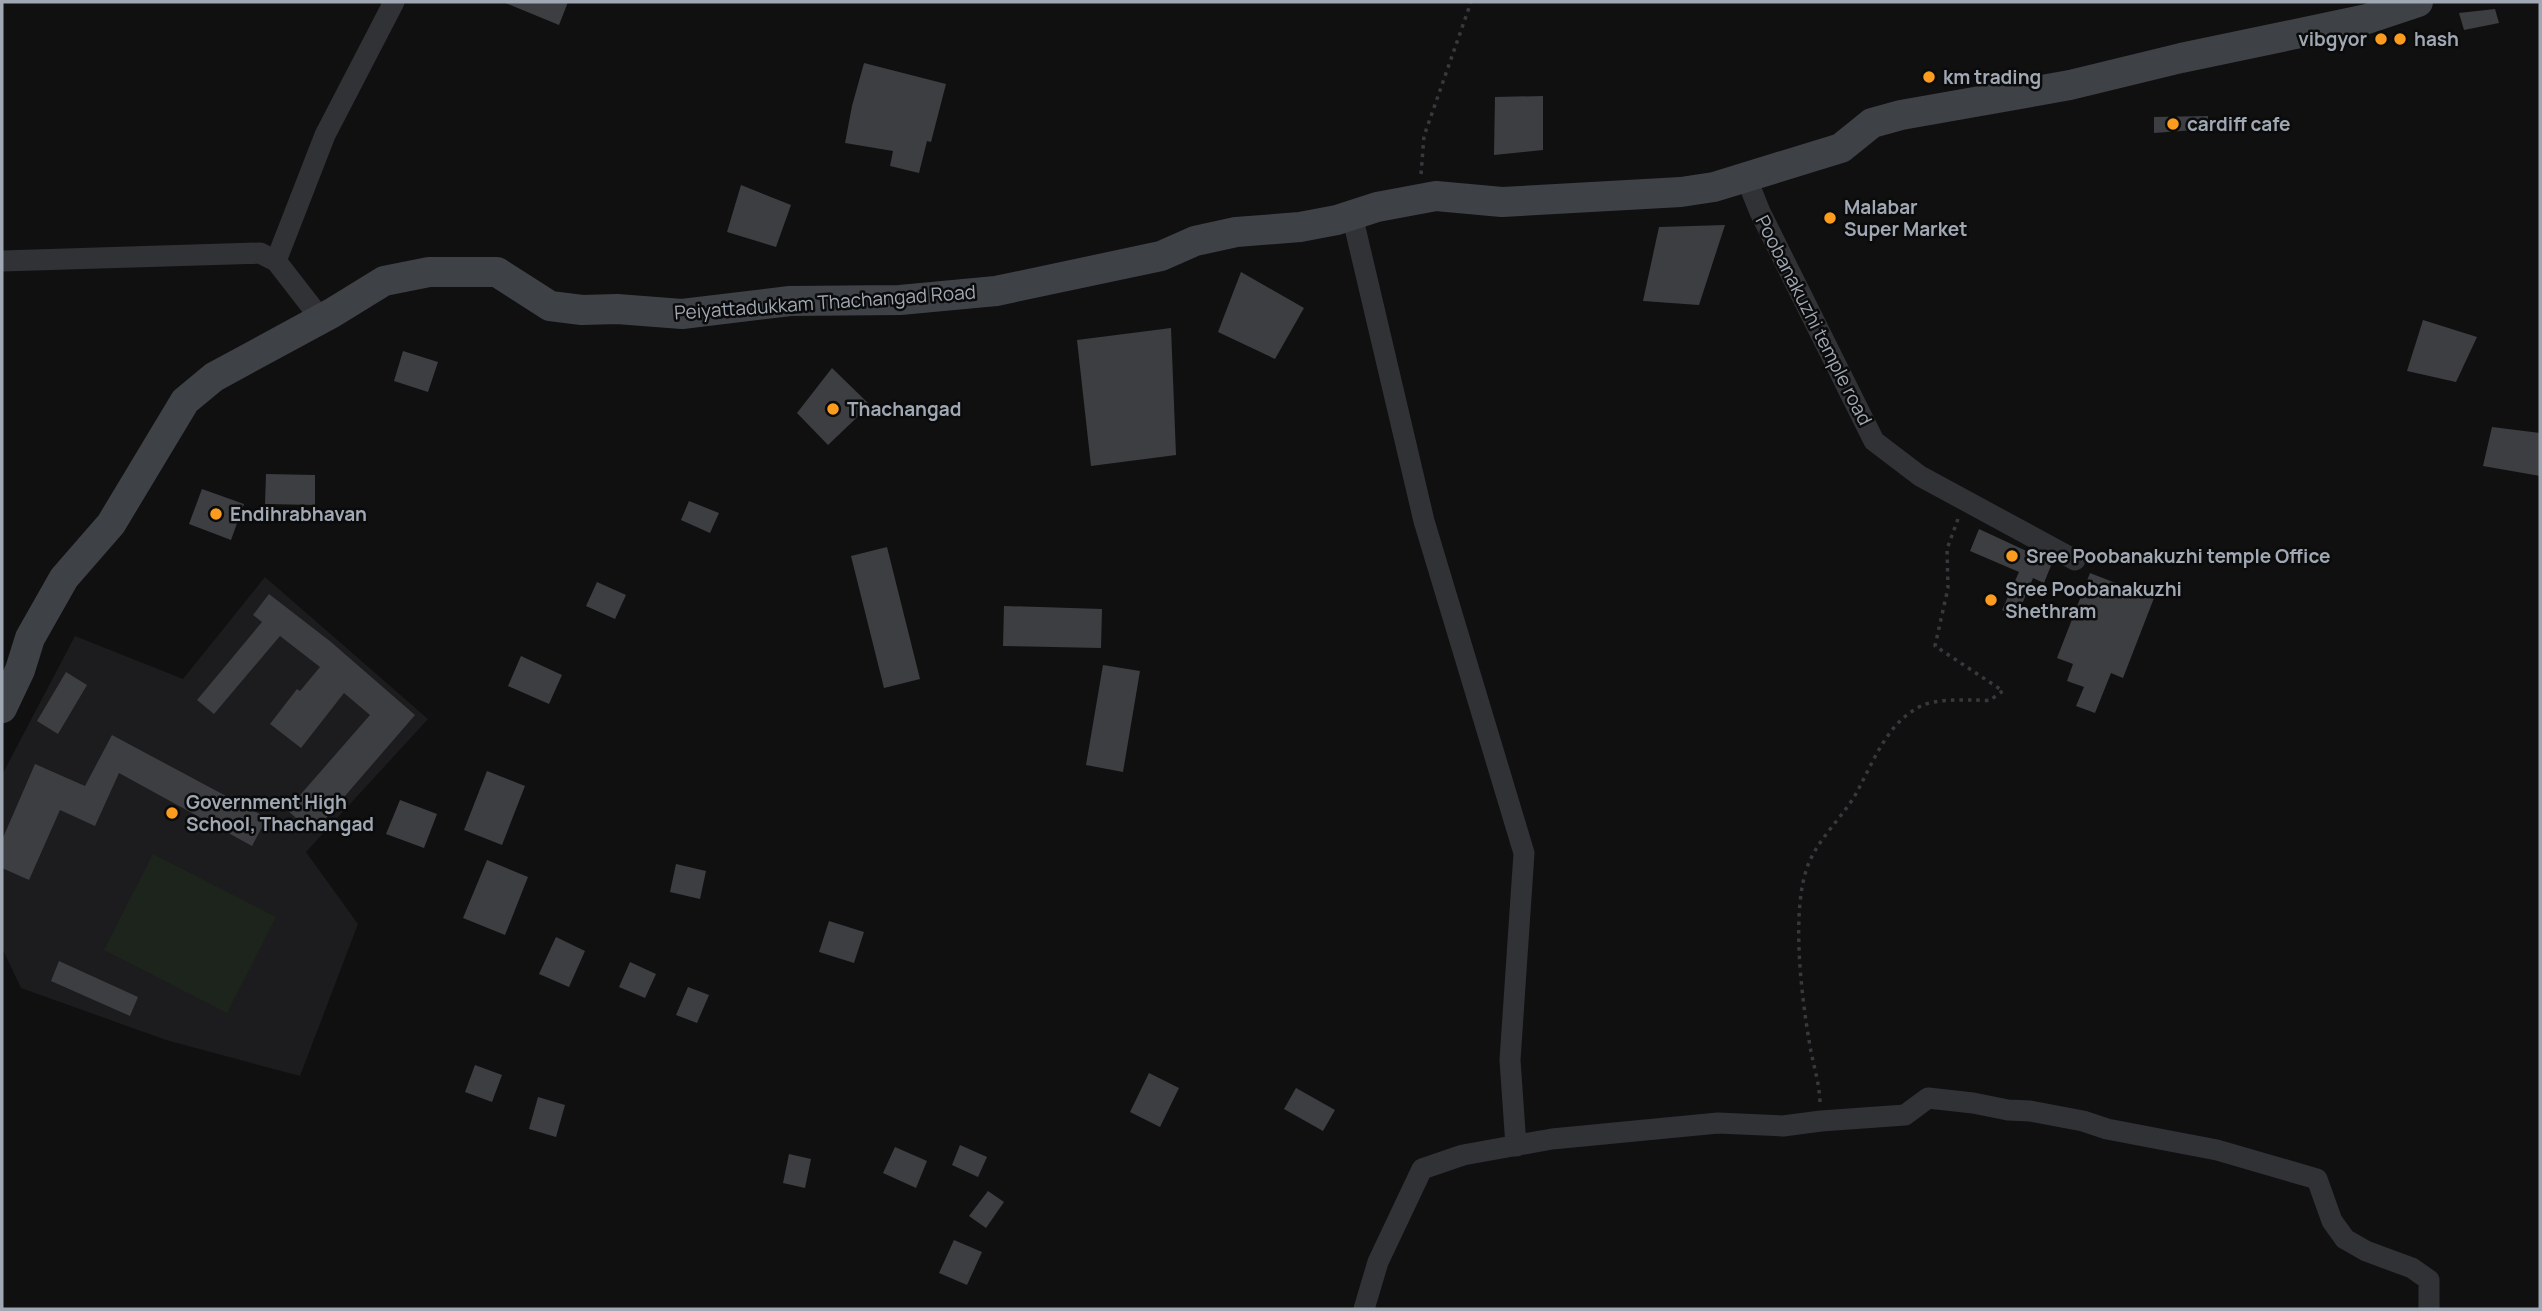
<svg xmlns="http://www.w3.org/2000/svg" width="2542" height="1311" font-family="Manrope,sans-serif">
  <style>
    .built { fill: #1c1c1e }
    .green { fill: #1c241c }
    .building { fill: #3c3e41 }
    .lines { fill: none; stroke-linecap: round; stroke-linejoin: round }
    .path { stroke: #37393d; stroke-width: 3.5; stroke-dasharray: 3.5 5; stroke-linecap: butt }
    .minor { stroke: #313236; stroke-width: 21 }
    .secondary { stroke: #3e4146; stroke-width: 30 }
    .poi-dot { fill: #fb9c1e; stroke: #0b0b0c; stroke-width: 2.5 }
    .labels { text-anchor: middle; stroke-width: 5; stroke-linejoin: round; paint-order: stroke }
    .poi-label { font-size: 19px; font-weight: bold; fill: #a0a8b3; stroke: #0b0b0c; text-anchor: start }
    .street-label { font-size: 19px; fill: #a0a8b3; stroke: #0b0b0c }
  </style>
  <rect width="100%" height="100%" fill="#101011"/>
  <polygon class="built" points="265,577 428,719 306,852 358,924 300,1076 166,1040 21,988 2,948 2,775 75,636 183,679"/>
  <polygon class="green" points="153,854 276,917 227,1013 104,950"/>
  <g class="building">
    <polygon points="503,2 568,2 559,25"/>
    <polygon points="2495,9 2499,23 2464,30 2459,13"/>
    <polygon points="864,63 946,84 931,142 927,141 919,173 890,166 893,151 845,143 852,106"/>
    <polygon points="1543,96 1543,150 1494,155 1495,97"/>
    <polygon points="2208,116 2208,129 2154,133 2154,117"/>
    <polygon points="741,185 791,205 776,247 727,232"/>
    <polygon points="1725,225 1699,305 1643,301 1659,227"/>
    <polygon points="1241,272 1304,308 1275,359 1218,332"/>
    <polygon points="2423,320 2477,337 2456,382 2407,371"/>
    <polygon points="1171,328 1176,455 1091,466 1077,340"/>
    <polygon points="403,351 438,362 428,392 394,381"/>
    <polygon points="832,368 870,405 828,445 797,413"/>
    <polygon points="2492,427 2540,433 2540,476 2483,466"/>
    <polygon points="266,474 315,475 315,505 265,504"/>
    <polygon points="202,489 244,504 231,540 189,524"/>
    <polygon points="689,501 719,513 710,533 681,520"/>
    <polygon points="1979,529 2052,563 2044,583 2033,578 2017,616 2002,610 2019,572 1970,551"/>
    <polygon points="887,547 920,679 884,688 851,556"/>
    <polygon points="2090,573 2154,598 2123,678 2111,673 2095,713 2076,706 2084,687 2067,681 2073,664 2057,658"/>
    <polygon points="597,582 626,595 615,619 586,606"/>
    <polygon points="269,594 331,642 415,715 313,833 287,810 370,715 344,693 301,748 270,724 297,689 300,691 320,667 280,636 214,714 197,700 262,622 253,615"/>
    <polygon points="1004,606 1102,609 1101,648 1003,646"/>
    <polygon points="521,656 562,675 549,704 508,686"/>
    <polygon points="1103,665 1140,671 1123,772 1086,765"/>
    <polygon points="66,672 87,685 58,734 37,721"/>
    <polygon points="112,735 267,818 252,846 119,773 95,826 60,810 29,880 2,868 2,840 35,764 85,786"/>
    <polygon points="487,771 525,786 502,845 464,830"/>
    <polygon points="400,800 437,814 424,848 386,834"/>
    <polygon points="487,860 528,877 505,935 463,918"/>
    <polygon points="676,864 706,871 700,899 670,892"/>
    <polygon points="829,921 864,932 854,963 819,952"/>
    <polygon points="556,937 585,951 569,987 539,974"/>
    <polygon points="59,961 138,997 130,1016 51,981"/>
    <polygon points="630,962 656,974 645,998 619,987"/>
    <polygon points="688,987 709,995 697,1023 676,1015"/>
    <polygon points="475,1065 502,1075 492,1102 465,1092"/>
    <polygon points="1149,1073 1179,1088 1160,1127 1130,1112"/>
    <polygon points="1296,1088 1335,1110 1323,1131 1284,1109"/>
    <polygon points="538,1097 565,1105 556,1137 529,1129"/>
    <polygon points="960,1145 987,1157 978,1177 952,1165"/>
    <polygon points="895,1147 927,1161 916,1188 883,1173"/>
    <polygon points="789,1154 811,1159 805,1188 783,1183"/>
    <polygon points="988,1191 1004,1202 986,1228 969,1216"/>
    <polygon points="954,1240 982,1252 967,1285 939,1273"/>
  </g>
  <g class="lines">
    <g class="path">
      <polyline points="1421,174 1424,136 1471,2"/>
      <path d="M1820,1102c-1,-23 -8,-40 -11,-62 -8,-47 -18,-131 -1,-175 11,-28 37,-50 50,-75 16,-30 30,-68 63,-84 15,-7 37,-6 53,-6 4,0 12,1 16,0 4,-2 9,-7 13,-9l-68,-45 13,-58 -1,-39 11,-30"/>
    </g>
    <g class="minor">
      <polyline points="1746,177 1760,212 1874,441 1920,476 2075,560"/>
      <polyline points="1352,215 1424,521 1524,853 1510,1060 1516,1146"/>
      <polyline points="2,261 260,253 276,261 321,319"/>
      <polyline points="276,261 325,135 394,2"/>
      <polyline points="1364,1309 1378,1262 1422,1169 1463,1155 1552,1139 1718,1123 1783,1126 1821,1121 1905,1115 1928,1098 1973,1103 2008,1110 2030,1111 2083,1121 2107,1129 2217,1150 2317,1179 2332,1221 2345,1239 2366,1251 2412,1268 2429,1280 2429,1309"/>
    </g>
    <polyline class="secondary" points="2,708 20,670 30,638 64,578 111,524 185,401 214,377 332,313 384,281 429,272 497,272 550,306 582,310 617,309 682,314 790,301 900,300 996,291 1161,256 1195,241 1236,232 1300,227 1337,220 1377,207 1436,196 1502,202 1681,192 1714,187 1841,148 1872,123 1901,115 2070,85 2181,58 2367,19 2418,2"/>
  </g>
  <g class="poi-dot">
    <circle cx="2381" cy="39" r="7"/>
    <circle cx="2400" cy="39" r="7"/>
    <circle cx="1929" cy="77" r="7"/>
    <circle cx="2173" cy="124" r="7"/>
    <circle cx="1830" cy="218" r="7"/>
    <circle cx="833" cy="409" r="7"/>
    <circle cx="216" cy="514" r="7"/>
    <circle cx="2012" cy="556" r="7"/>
    <circle cx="1991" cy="600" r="7"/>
    <circle cx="172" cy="813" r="7"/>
  </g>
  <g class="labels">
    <g class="poi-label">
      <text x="2367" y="46" text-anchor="end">vibgyor</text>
      <text x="2414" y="46">hash</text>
      <text x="1943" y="84">km trading</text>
      <text x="2187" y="131">cardiff cafe</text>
      <text x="1844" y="214">Malabar<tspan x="1844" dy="22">Super Market</tspan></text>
      <text x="847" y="416">Thachangad</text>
      <text x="230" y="521">Endihrabhavan</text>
      <text x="2026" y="563">Sree Poobanakuzhi temple Office</text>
      <text x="2005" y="596">Sree Poobanakuzhi<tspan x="2005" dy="22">Shethram</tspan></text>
      <text x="186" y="809">Government High<tspan x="186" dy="22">School, Thachangad</tspan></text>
    </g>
    <g class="street-label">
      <text transform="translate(825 302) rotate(-4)" y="7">Peiyattadukkam Thachangad Road</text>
      <text transform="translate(1814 320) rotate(63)" y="7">Poobanakuzhi temple road</text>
    </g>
  </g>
  <rect width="2542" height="1311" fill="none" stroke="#a0a8b3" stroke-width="7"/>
</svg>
